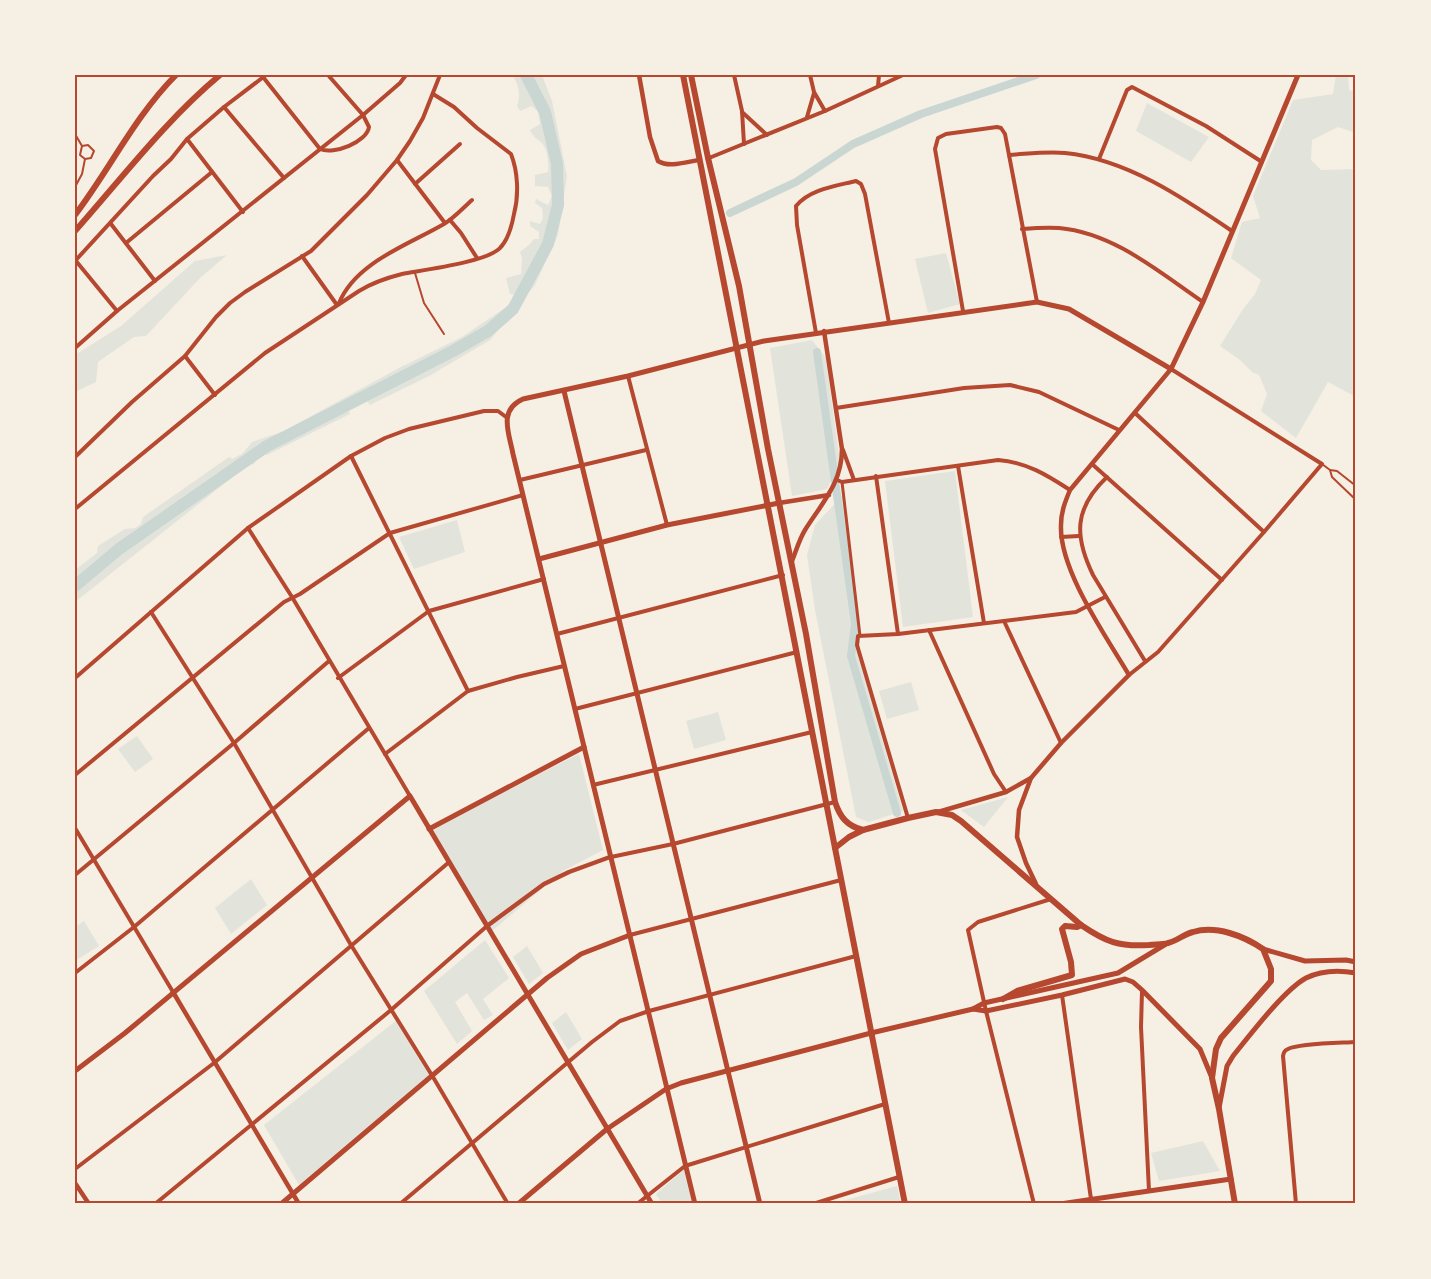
<svg xmlns="http://www.w3.org/2000/svg" width="1431" height="1279" font-family="'PT Sans',sans-serif">
  <style>
    .green { fill: #e2e4dc }
    .lines { fill: none; stroke-linecap: round; stroke-linejoin: round }
    .canal { stroke: #c9d6d2; stroke-width: 8 }
    .river { stroke: #c9d6d2; stroke-width: 12 }
    .service { stroke: #b5482f; stroke-width: 2 }
    .pedestrian { stroke: #b5482f; stroke-width: 3 }
    .minor { stroke: #b5482f; stroke-width: 4 }
    .tertiary { stroke: #b5482f; stroke-width: 4.5 }
    .secondary { stroke: #b5482f; stroke-width: 5 }
    .primary { stroke: #b5482f; stroke-width: 6 }
    .trunk { stroke: #b5482f; stroke-width: 6 }
    .neatline { fill: none; stroke: #b5482f; stroke-width: 2 }
  </style>
  <rect width="100%" height="100%" fill="#f6efe4"/>
  <g class="green">
    <path d="M512,75h30l10,26 15,75 -9,59 -23,50 -45,55 -61,36 -59,29 -3,-4 -18,9 1,4 -83,41 -3,-2 -8,4 -1,6 -3,2 -2,-2 -6,5 -169,134v-32l22,-17 1,-7 27,-17 10,-1 6,-4 2,-7 86,-60 3,2 10,-5 10,-12 32,-11 115,-63 63,-31 47,-32 8,-10 -7,-1 -4,-16 15,-4 1,-16 -2,-6 9,-7 5,-6h5v-7l-9,-6v-5l10,3 3,-6 -1,-10 -7,-5 1,-4 12,6 4,-9 -4,-9 -13,-1v-11l13,-3c1,-9 0,-23 -7,-30 -5,-4 -8,-5 -11,-12l10,-6 -2,-12 -6,-6 -12,5 -3,-5c4,-10 2,-22 -5,-31z"/>
    <polygon points="1336,75 1348,75 1349,90 1356,92 1356,133 1338,127 1312,140 1311,160 1321,170 1356,169 1356,393 1354,396 1328,382 1296,438 1261,411 1267,394 1259,375 1252,372 1240,360 1220,346 1243,309 1255,294 1261,280 1231,258 1242,222 1260,218 1253,196 1293,100 1333,94"/>
    <polygon points="1147,103 1209,137 1191,162 1136,131"/>
    <polygon points="946,253 960,304 928,313 915,259"/>
    <polygon points="227,255 200,278 146,336 134,337 98,362 96,382 75,392 75,355 121,326 195,261"/>
    <polygon points="812,340 826,358 840,463 827,489 792,496 770,348"/>
    <polygon points="955,471 973,617 903,627 885,481"/>
    <polygon points="844,494 860,642 859,658 903,811 869,822 856,817 815,610 807,555 815,525"/>
    <polygon points="457,520 465,552 414,569 399,537"/>
    <polygon points="911,682 919,710 887,719 879,691"/>
    <polygon points="718,712 726,740 694,749 686,721"/>
    <polygon points="137,736 153,759 135,772 118,749"/>
    <polygon points="579,754 603,850 563,871 492,931 430,829"/>
    <polygon points="1008,797 984,827 961,810"/>
    <polygon points="251,879 267,905 231,934 215,908"/>
    <polygon points="84,921 99,946 75,961 75,927"/>
    <polygon points="485,940 509,978 483,999 493,1015 484,1020 467,993 455,1002 472,1031 457,1044 424,991"/>
    <polygon points="527,946 543,973 529,984 513,957"/>
    <polygon points="566,1012 582,1039 568,1050 552,1023"/>
    <polygon points="397,1020 431,1073 299,1185 264,1125"/>
    <polygon points="1203,1141 1220,1171 1159,1181 1151,1153"/>
    <polygon points="687,1167 694,1204 662,1204 656,1194"/>
    <polygon points="897,1186 901,1204 831,1204"/>
  </g>
  <g class="lines">
    <g class="canal">
      <polyline points="730,213 796,182 853,144 921,114 1036,75"/>
      <polyline points="817,352 855,624 851,656 897,813"/>
    </g>
    <polyline class="river" points="75,586 119,549 267,446 453,351 488,331 513,309 548,244 558,205 557,164 545,112 526,75"/>
    <g class="service">
      <polyline points="75,134 82,146 80,155 85,159"/>
      <polyline points="82,146 88,145 94,151 91,158 85,159"/>
      <polyline points="75,187 82,174 85,159"/>
      <polyline points="415,273 424,303 444,334"/>
      <polyline points="1322,464 1330,470 1337,471 1356,486"/>
      <polyline points="1330,470 1332,477 1356,500"/>
    </g>
    <polyline class="pedestrian" points="842,482 860,636"/>
    <g class="minor">
      <polyline points="734,75 742,111 744,144"/>
      <polyline points="810,75 814,92 825,111"/>
      <polyline points="263,77 320,149"/>
      <polyline points="878,86 879,75"/>
      <polyline points="224,107 284,178"/>
      <polyline points="742,112 767,135"/>
      <polyline points="807,117 814,93"/>
      <polyline points="187,139 243,212"/>
      <path d="M320,149c14,6 47,-7 49,-22l-6,-12 -35,-40"/>
      <path d="M1009,155c18,-1 37,-4 56,-2 61,6 117,44 167,78"/>
      <polyline points="709,158 825,111 903,75"/>
      <polyline points="1099,159 1127,90 1132,87 1206,126 1262,162"/>
      <polyline points="397,160 445,223"/>
      <polyline points="415,184 460,144"/>
      <polyline points="450,220 461,233 477,258"/>
      <polyline points="111,224 155,281"/>
      <path d="M1022,229c12,-1 25,-2 37,-1 55,5 100,44 144,74"/>
      <polyline points="126,243 212,172"/>
      <polyline points="302,256 337,305"/>
      <polyline points="75,261 153,176 171,159 187,139 224,107 266,75"/>
      <polyline points="76,261 117,311"/>
      <path d="M339,303c17,-41 69,-58 105,-79 10,-6 19,-16 28,-24"/>
      <polyline points="963,311 935,149 938,138 946,134 997,127 1001,128 1005,134 1037,302"/>
      <path d="M816,333l-19,-108 -1,-19c14,-17 40,-20 60,-25l5,3 4,10 24,129"/>
      <polyline points="75,348 117,311 363,115 400,83 406,75"/>
      <polyline points="185,356 215,395"/>
      <polyline points="628,376 667,525"/>
      <polyline points="836,408 964,388 1010,385 1039,392 1119,430"/>
      <polyline points="1135,413 1264,532"/>
      <polyline points="843,450 854,480"/>
      <polyline points="351,456 468,691"/>
      <polyline points="75,457 132,402 185,356 216,317 230,303 245,292 311,251 367,195 397,160 410,141 423,118 440,75"/>
      <polyline points="1092,464 1222,580"/>
      <polyline points="958,466 984,623"/>
      <polyline points="876,476 898,634"/>
      <path d="M1107,477c-33,31 -33,59 -14,98l52,86"/>
      <polyline points="520,480 646,450"/>
      <path d="M837,480l5,2 156,-22c28,2 49,15 72,30"/>
      <path d="M75,509l190,-156 94,-62c13,-8 27,-13 43,-17 21,-4 85,-12 98,-26 8,-8 12,-23 14,-34 5,-19 4,-42 -3,-60l-34,-26 -23,-21 -21,-13"/>
      <polyline points="248,528 292,597 410,796"/>
      <polyline points="1061,537 1079,536"/>
      <polyline points="151,612 234,743 351,945 433,1077 508,1204"/>
      <polyline points="1004,621 1061,743"/>
      <polyline points="929,630 994,774 1006,792"/>
      <polyline points="557,634 783,575"/>
      <polyline points="1129,675 1158,652 1264,532 1322,464 1171,369"/>
      <polyline points="75,678 248,528 351,456 385,438 409,429 484,411 498,411 506,417"/>
      <polyline points="338,678 429,611 544,579"/>
      <polyline points="575,709 797,652"/>
      <polyline points="385,754 468,691 517,677 564,666"/>
      <polyline points="75,775 284,602 300,594 390,533 523,495"/>
      <polyline points="593,785 812,732"/>
      <polyline points="908,818 857,645 858,636 898,634 1076,612 1105,597"/>
      <polyline points="75,828 173,992"/>
      <polyline points="611,857 673,844 835,802"/>
      <polyline points="75,875 234,743 329,661"/>
      <polyline points="630,935 841,880"/>
      <polyline points="75,973 134,927 369,728"/>
      <polyline points="1142,991 1141,1027 1149,1191"/>
      <polyline points="1062,995 1091,1199"/>
      <polyline points="75,1169 214,1063 448,863"/>
      <polyline points="155,1204 391,1010 487,926"/>
      <polyline points="400,1204 592,1042 620,1021 649,1011 856,956"/>
      <polyline points="637,1204 685,1166 885,1104"/>
      <polyline points="813,1204 899,1177"/>
      <polyline points="1034,1204 986,1011 968,930 978,922 1051,899"/>
      <path d="M1296,1204l-13,-148c1,-4 1,-5 5,-7 12,-6 53,-6 68,-7"/>
    </g>
    <g class="tertiary">
      <path d="M639,75l11,62 8,24c11,7 28,1 41,-1"/>
      <polyline points="779,503 829,495"/>
      <path d="M792,561c4,-10 7,-21 13,-31 17,-27 37,-47 37,-81l-18,-118"/>
      <polyline points="938,812 1006,792 1031,778"/>
      <path d="M1036,884l-10,-21 -9,-26 2,-27 12,-32 30,-35 68,-68c-23,-39 -70,-105 -68,-150 0,-13 4,-23 9,-35l101,-121"/>
      <polyline points="487,926 544,884 569,872 610,857"/>
      <polyline points="173,992 299,1204"/>
      <polyline points="75,1183 89,1204"/>
    </g>
    <g class="secondary">
      <polyline points="564,391 760,1204"/>
      <polyline points="539,559 667,525 779,503"/>
      <polyline points="429,829 584,747"/>
      <polyline points="1263,949 1305,961 1346,960 1356,962"/>
      <polyline points="973,1009 984,1003 1118,973 1166,944"/>
      <polyline points="75,1071 125,1033 410,796 652,1204"/>
      <path d="M1219,1108l8,-42 6,-10c17,-21 51,-66 73,-78 16,-8 33,-8 50,-5"/>
      <polyline points="281,1204 547,978 581,954 630,935"/>
      <polyline points="518,1204 607,1129 666,1089 681,1083 871,1033 973,1009 986,1011 1062,995 1125,979 1133,982 1142,990 1200,1049 1212,1078"/>
      <path d="M695,1204l-182,-750c-4,-21 -15,-44 10,-55l105,-23 136,-35 273,-39 32,7 102,60 32,-67 95,-227"/>
      <polyline points="1060,1204 1231,1179"/>
    </g>
    <g class="primary">
      <polyline points="683,75 905,1204"/>
      <path d="M691,75l17,83 31,128 29,163 38,185 29,168c5,15 12,24 28,28"/>
      <path d="M835,848l14,-11 14,-7 45,-12 28,-6 16,3 9,6 120,104c25,17 38,22 68,20 6,-1 13,0 19,-2 9,-2 16,-9 25,-11 23,-7 51,4 70,17l8,20v12l-50,57 -5,11 -4,29 7,31 16,95"/>
      <polyline points="1003,999 1017,991 1072,975 1071,962 1062,929 1065,926 1077,927 1081,925"/>
    </g>
    <g class="trunk">
      <path d="M75,215c35,-46 60,-99 101,-140"/>
      <path d="M75,231c47,-53 91,-111 145,-156"/>
    </g>
  </g>
  <rect width="1431" height="1279" fill="none" stroke="#f6efe4" stroke-width="153"/>
  <rect x="76" y="76" width="1278" height="1126" class="neatline"/>
</svg>
